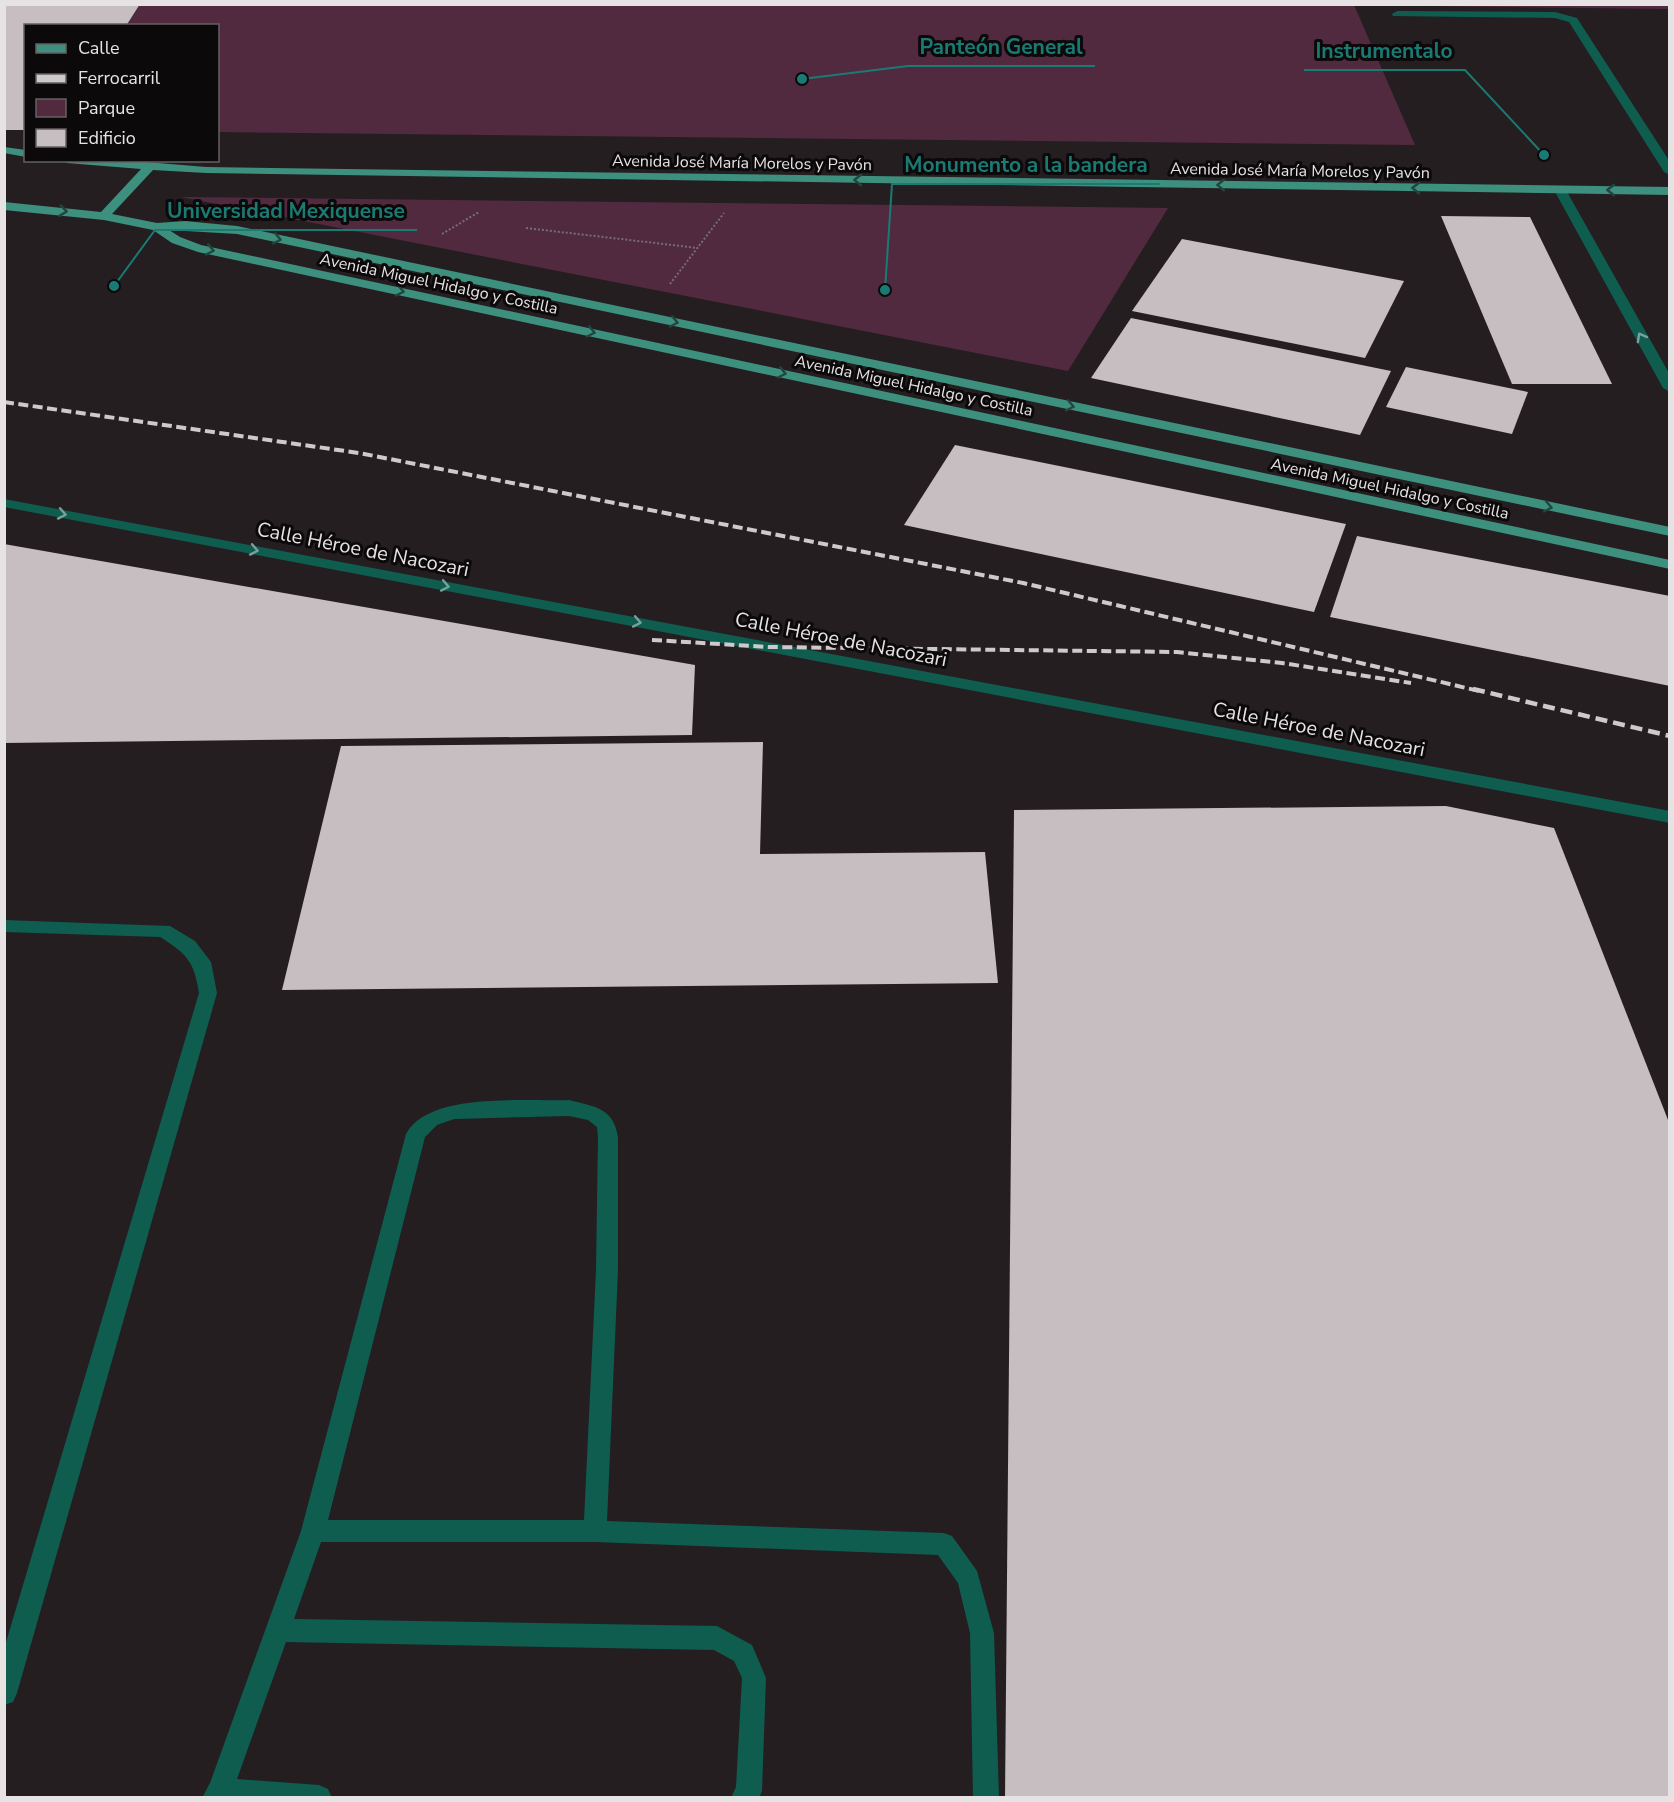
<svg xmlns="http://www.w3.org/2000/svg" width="1674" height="1802" font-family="'Nunito Sans',sans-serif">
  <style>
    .green { fill: #522a3f }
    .building { fill: #c6bec1 }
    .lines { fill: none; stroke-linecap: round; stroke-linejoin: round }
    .path { stroke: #746f72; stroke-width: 2; stroke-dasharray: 2 2; stroke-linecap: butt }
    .minor { fill: #0f5d4f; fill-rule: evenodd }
    .major { fill: #3e907e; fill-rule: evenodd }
    .rail-far1 { stroke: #cecacc; stroke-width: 4; stroke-dasharray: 10 4.5; stroke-linecap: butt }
    .rail { stroke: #cecacc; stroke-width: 4.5; stroke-dasharray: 12 6; stroke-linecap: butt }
    .oneway { stroke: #22463e }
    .oneway2 { stroke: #7ba09a }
    .labels { text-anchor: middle; stroke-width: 6; stroke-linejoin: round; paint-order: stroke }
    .far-street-label { font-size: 16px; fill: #e7e3e5; stroke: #0c090a }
    .street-label { font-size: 20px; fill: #e7e3e5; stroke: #0c090a }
    .leader { fill: none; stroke: #1a7b74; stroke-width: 2 }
    .callout-dot { fill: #1a7b74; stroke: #0c090a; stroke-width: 2 }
    .callout-label { font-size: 21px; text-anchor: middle; font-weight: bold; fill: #1a7b74; stroke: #0c090a; stroke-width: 6; stroke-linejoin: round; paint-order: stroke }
  </style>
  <rect width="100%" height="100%" fill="#241e21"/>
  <g class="green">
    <polygon points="140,4 1670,5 1669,9 1354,5 1415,145 218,132 218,26 126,26"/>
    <polygon points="181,197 1168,208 1068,371"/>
  </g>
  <g class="building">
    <polygon points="4,4 140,4 126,26 26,26 26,130 4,130"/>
    <polygon points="1441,216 1530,217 1612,384 1512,384"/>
    <polygon points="1182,239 1404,281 1365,358 1132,311"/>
    <polygon points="1131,318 1391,371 1360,435 1091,378"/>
    <polygon points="1406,367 1528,392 1512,434 1386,407"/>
    <polygon points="955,445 1346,524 1314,612 904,525"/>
    <polygon points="1357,536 1670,596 1670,686 1330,617"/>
    <polygon points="4,544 695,665 692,735 4,743"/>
    <polygon points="763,742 760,854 985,852 998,983 282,990 341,746"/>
    <polygon points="1446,806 1554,828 1670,1125 1670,1798 1005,1798 1014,810"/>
  </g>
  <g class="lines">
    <g class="path">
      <polyline points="526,228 698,248"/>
      <polyline points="442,234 479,212"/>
      <polyline points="670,284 724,213"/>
    </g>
    <g class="minor">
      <polygon points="1397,11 1555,12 1577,18 1670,162 1670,175 1664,172 1569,22 1555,18 1393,16 1392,14"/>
      <polygon points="1560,186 1566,190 1670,375 1670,392 1663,388 1554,190"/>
      <polygon points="4,499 1670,811 1670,823 4,507"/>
      <path d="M4,920l166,6 25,15 16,21 6,31 -200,700 -4,9 -9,3v-56l195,-656c-5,-32 -12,-39 -39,-56l-156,-5z"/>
      <path d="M569,1100c26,7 44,7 49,37v133l-11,251 337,12 8,3 25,35 17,62 5,165h-26l-3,-165 -12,-50 -20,-28 -343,-13h-274l-27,77 423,7 35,19 14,33 -4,113 -3,7h-28l5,-11 6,-109 -8,-17 -20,-11 -428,-8 -49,137 82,6 9,4 4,9h-130l8,-15 91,-252 105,-397c23,-43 119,-32 163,-34zM569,1116l19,4 9,7 1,10 -2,133 -12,250h-256l97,-383 12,-12 17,-6z"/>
    </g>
    <g class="major">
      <polygon points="4,147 26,150 26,157 4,153"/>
      <polygon points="62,160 122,160 206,167 1670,187 1670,195 206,173 153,170 112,214 157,223 185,221 237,226 1670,527 1670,536 237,234 169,230 180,237 201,245 1670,560 1670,569 198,252 172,243 153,230 104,220 4,210 4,202 101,212 141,169 67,163"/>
    </g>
    <g class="rail-far1">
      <polyline points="4,402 359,453 1023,583 1479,691"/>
      <polyline points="652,640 769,647 1177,652 1282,663 1411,683"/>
    </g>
    <polyline class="rail" points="1473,689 1670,736"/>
  </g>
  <defs><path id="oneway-chevron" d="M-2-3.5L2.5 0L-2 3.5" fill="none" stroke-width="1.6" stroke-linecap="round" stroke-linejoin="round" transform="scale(1.5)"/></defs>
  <g class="oneway">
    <use href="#oneway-chevron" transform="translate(858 180) rotate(-179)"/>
    <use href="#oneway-chevron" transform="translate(1221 185) rotate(-179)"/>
    <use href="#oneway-chevron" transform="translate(1416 188) rotate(-179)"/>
    <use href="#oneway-chevron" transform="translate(1611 190) rotate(-180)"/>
    <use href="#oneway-chevron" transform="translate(63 211) rotate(7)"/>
    <use href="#oneway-chevron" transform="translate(277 239) rotate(12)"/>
    <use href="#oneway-chevron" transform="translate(210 250) rotate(12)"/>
    <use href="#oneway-chevron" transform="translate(400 291) rotate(12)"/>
    <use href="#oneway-chevron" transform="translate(674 322) rotate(12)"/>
    <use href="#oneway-chevron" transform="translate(591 332) rotate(12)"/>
    <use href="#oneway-chevron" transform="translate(782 373) rotate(12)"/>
    <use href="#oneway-chevron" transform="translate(1070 406) rotate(12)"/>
    <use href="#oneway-chevron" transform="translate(1548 507) rotate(12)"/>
  </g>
  <g class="oneway2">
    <use href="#oneway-chevron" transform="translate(1641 337) rotate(-119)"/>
    <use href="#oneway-chevron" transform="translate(62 514) rotate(11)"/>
    <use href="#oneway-chevron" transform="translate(254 550) rotate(11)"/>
    <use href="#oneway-chevron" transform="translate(445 586) rotate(11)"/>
    <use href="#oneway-chevron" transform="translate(637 622) rotate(11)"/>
  </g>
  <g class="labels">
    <g class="far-street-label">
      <text transform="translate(742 162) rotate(1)" y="6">Avenida José María Morelos y Pavón</text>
      <text transform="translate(1300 170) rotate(1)" y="6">Avenida José María Morelos y Pavón</text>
      <text transform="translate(439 283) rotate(12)" y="6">Avenida Miguel Hidalgo y Costilla</text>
      <text transform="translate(914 385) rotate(12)" y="6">Avenida Miguel Hidalgo y Costilla</text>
      <text transform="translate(1390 488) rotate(12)" y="6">Avenida Miguel Hidalgo y Costilla</text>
    </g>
    <g class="street-label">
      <text transform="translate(363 549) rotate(11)" y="7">Calle Héroe de Nacozari</text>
      <text transform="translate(841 639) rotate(11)" y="7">Calle Héroe de Nacozari</text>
      <text transform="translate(1319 729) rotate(11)" y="7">Calle Héroe de Nacozari</text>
    </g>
  </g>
  <path class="leader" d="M802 79L908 66H1095M1544 155L1465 70H1304M885 290L892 184H1160M114 286L155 230H417"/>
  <g class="callout-dot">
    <circle cx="802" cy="79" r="6"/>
    <circle cx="1544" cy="155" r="6"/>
    <circle cx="885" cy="290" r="6"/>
    <circle cx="114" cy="286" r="6"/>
  </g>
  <g class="callout-label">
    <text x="1001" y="54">Panteón General</text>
    <text x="1384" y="58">Instrumentalo</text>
    <text x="1026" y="172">Monumento a la bandera</text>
    <text x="286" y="218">Universidad Mexiquense</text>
  </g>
  <rect width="1674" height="1802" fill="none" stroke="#e7e3e5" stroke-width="12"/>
  <rect x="24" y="24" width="195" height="138" fill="#0c090a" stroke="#646062" stroke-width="1.5"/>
  <rect x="36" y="44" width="30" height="9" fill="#3e907e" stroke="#646062" stroke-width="1.5"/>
  <text x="78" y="54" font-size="18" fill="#e7e3e5">Calle</text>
  <rect x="36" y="74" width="30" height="9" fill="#cecacc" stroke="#646062" stroke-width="1.5"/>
  <text x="78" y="84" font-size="18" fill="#e7e3e5">Ferrocarril</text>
  <rect x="36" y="99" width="30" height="18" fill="#522a3f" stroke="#646062" stroke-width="1.5"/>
  <text x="78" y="114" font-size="18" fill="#e7e3e5">Parque</text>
  <rect x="36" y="129" width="30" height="18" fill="#c6bec1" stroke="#646062" stroke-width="1.5"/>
  <text x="78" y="144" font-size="18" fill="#e7e3e5">Edificio</text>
</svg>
